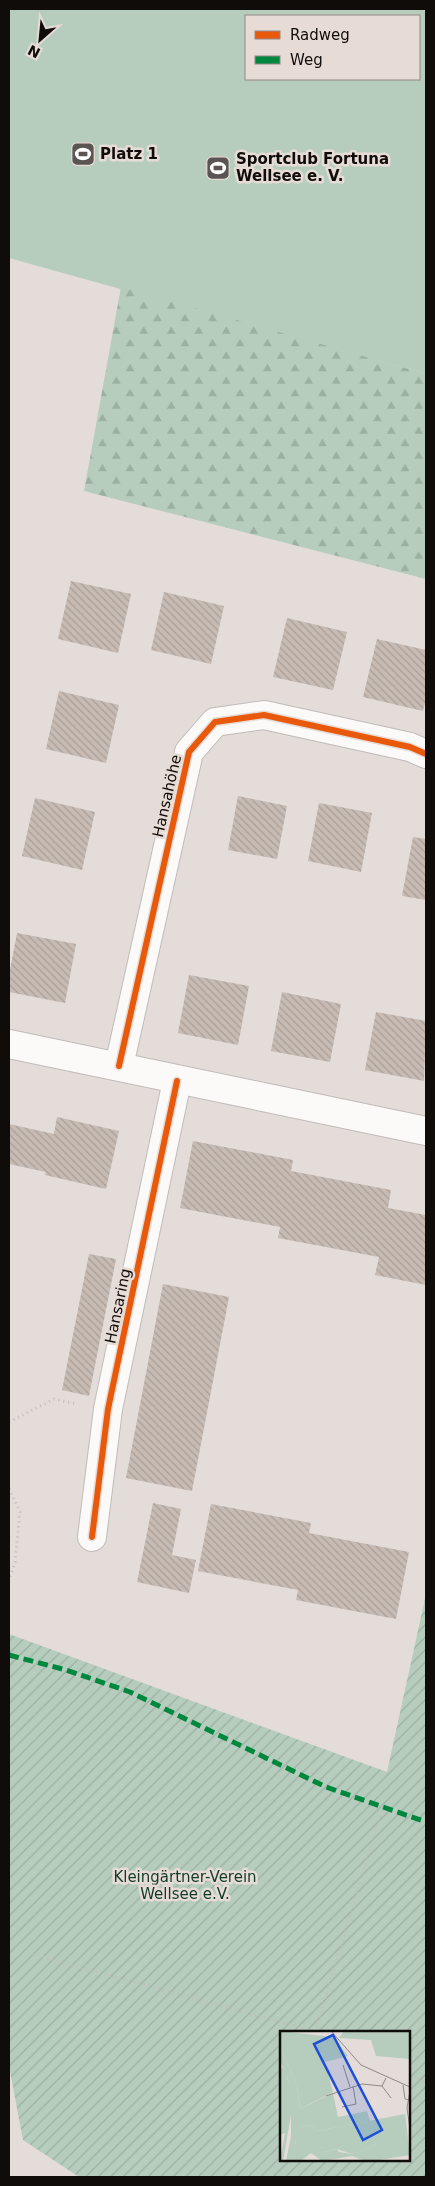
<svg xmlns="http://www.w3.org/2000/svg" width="435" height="2186" font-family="'DejaVu Sans',sans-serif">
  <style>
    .grass { fill: #b6cdbe; fill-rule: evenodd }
    .forest { fill: url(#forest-firs) }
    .garden { fill: url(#garden-furrows); fill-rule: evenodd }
    .building { fill: url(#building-back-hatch) }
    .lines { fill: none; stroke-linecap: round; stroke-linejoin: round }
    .minor-casing { stroke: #c0bbb9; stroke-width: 30 }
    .path { stroke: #bfbdbd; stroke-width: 3; stroke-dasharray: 1 4; stroke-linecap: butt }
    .minor { stroke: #fbfaf9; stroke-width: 28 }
    .quiet { stroke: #00873e; stroke-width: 5; stroke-dasharray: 10 5; stroke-linecap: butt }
    .cycleway-casing { stroke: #e7dbd5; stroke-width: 9 }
    .cycleway { stroke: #e8590c; stroke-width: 6 }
    .labels { text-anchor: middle; stroke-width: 5; stroke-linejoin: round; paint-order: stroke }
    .poi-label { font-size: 15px; font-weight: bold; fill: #100c0a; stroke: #e7dbd5; text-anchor: start }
    .street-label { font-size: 15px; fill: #100c0a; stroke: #e7dbd5 }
    .park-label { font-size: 15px; fill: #0f3b28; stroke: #e7dbd5 }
    .inset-road { fill: none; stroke: #8f8986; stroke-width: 1 }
    .view { fill: #1d4ed8; fill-opacity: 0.15; stroke: #1d4ed8; stroke-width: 2.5 }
    .inset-edge { fill: none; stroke: #100c0a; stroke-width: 2.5 }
  </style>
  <defs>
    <pattern id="forest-firs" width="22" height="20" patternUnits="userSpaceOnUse" patternTransform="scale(1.25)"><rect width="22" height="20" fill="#b6cdbe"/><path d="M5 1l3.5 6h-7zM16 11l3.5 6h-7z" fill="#9bafa2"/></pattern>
    <pattern id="garden-furrows" width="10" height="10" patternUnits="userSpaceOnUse" patternTransform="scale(1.25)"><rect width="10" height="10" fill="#b6cdbe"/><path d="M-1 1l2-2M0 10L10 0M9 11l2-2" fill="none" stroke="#9bafa2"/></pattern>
    <pattern id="building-back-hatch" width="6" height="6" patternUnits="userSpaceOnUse" patternTransform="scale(1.25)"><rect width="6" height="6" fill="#c7bbb4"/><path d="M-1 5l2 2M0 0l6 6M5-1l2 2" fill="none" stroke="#aaa099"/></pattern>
  </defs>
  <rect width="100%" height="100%" fill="#e3dcd9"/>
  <path class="grass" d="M9,9h417v365l-417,-116zM246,16h173v63h-173z"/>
  <polygon class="forest" points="121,287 426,374 426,579 84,491"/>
  <path class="garden" d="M426,1594v583h-347l-56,-37 -14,-74v-432l378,138zM281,2032h128v128h-128z"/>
  <g class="building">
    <polygon points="71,581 131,594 118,653 58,639"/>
    <polygon points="164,592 224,606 211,664 151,650"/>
    <polygon points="287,618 347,632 333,690 273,677"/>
    <polygon points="377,639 426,650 426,698 423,711 363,697"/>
    <polygon points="59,691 119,705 106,763 46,749"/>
    <polygon points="238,796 287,806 277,859 228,850"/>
    <polygon points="35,798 95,812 82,870 22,856"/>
    <polygon points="319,803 372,813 361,872 308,861"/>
    <polygon points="413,837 426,839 426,900 402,896"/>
    <polygon points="17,933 76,944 65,1003 9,992 9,975"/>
    <polygon points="189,975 249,986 238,1045 178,1033"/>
    <polygon points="282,992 341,1004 330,1062 271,1051"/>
    <polygon points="376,1012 426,1021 424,1081 365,1070"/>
    <polygon points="57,1117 119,1131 106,1189 45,1175 46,1172 9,1164 9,1124 54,1134"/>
    <polygon points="193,1141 293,1160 291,1171 391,1190 388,1208 426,1215 426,1285 375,1275 379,1257 278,1238 280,1227 180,1208"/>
    <polygon points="89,1254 116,1259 89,1396 62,1390"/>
    <polygon points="163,1284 229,1297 192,1491 126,1478"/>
    <polygon points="153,1503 181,1509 172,1555 196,1560 189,1593 137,1582"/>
    <polygon points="211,1504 311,1523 309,1533 409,1552 396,1619 296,1600 298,1590 198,1571"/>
  </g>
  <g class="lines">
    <g class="minor-casing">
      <g id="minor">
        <polyline points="9,1044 426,1131"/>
        <polyline points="119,1066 189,752 215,722 264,715 410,747 426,754"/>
        <polyline points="92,1537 108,1409 177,1081"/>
      </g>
    </g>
    <g class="path">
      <polyline points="9,1422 54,1399 77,1404"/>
      <polyline points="9,1489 20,1512 15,1562 9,1580"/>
      <polyline points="33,1954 316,2032"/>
      <polyline points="315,2032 383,1806"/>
      <polyline points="409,2075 426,2083"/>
    </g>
    <use href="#minor" class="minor"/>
    <polyline class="quiet" points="9,1655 66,1670 130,1692 326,1787 426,1822"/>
    <g class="cycleway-casing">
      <g id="cycleway">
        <polyline points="119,1066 189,752 215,722 264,715 410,747 426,754"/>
        <polyline points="92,1537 108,1409 177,1081"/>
      </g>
    </g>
    <use href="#cycleway" class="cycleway"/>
  </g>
  <defs>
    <g id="stadium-square" transform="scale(1.25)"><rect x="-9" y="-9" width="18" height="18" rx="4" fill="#5a5552" stroke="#e7dbd5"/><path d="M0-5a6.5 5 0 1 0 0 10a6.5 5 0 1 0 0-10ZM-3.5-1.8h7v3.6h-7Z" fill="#fff"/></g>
  </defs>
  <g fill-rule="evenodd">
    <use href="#stadium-square" x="83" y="154"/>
    <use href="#stadium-square" x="218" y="168"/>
  </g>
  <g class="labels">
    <g class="poi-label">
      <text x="100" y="159">Platz 1</text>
      <text x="236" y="164">Sportclub Fortuna<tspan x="236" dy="17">Wellsee e. V.</tspan></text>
    </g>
    <g class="street-label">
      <text transform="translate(167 796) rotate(-77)" y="5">Hansahöhe</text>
      <text transform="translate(118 1306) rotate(-78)" y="5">Hansaring</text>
    </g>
    <g class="park-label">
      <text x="185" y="1882">Kleingärtner-Verein<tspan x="185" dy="17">Wellsee e.V.</tspan></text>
    </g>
  </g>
  <g transform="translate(280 2031)">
    <rect width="130" height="130" fill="#e3dcd9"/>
    <path d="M1,44l5,1 5,11 1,22 -9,52h-3l5,-28 -5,2zM125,83l5,41 -31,5 -4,-18 -4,6 -19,6 -15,-5 -14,3 -28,-7 3,-18 14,-2 5,6z" fill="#b6cdbe"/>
    <path d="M0,0l1,18 16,37 3,23 33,-16 5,24 29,-6 3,10 -53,10 -5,-6 -13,2 -4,17 13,-4 12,5 3,7 14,-3 2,3 13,2 19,-6 4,-6 5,19h-15l-13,-5 -30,5 -11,-8 -10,8h-15l5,-25v-49l-5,-11h-6v-9l3,1 -3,-8zM64,0h66v28l-34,-3 -5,-16 -32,-2z" fill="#b6cdbe"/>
    <path d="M0,0l53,6 15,19 -23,6 8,30 -33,17 -3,-23 -16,-37z" fill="#b6cdbe"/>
    <path class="inset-road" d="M51,0l30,34 49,22M63,34l7,22M106,47l-4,8 9,12M123,54l2,14 4,1M130,60l-3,17 3,21M46,65l36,-12 20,2M62,76l14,-3 -3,-18"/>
    <path class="view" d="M53,4l49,95 -19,10 -49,-96z"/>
    <rect width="130" height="130" class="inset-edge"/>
  </g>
  <rect width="435" height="2186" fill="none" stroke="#100c0a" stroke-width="20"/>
  <rect x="245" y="15" width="175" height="65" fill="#e7dbd5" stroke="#918884"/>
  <rect x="255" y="31" width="25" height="8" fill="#e8590c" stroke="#918884"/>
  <text x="290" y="40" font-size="15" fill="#100c0a">Radweg</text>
  <rect x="255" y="56" width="25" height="8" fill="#00873e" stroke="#918884"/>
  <text x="290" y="65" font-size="15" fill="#100c0a">Weg</text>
  <g transform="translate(40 40) rotate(207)" stroke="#e7dbd5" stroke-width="4" paint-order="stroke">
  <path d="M0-4L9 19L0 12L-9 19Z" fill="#100c0a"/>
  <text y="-8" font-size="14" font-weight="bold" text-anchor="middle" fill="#100c0a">N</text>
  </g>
</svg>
